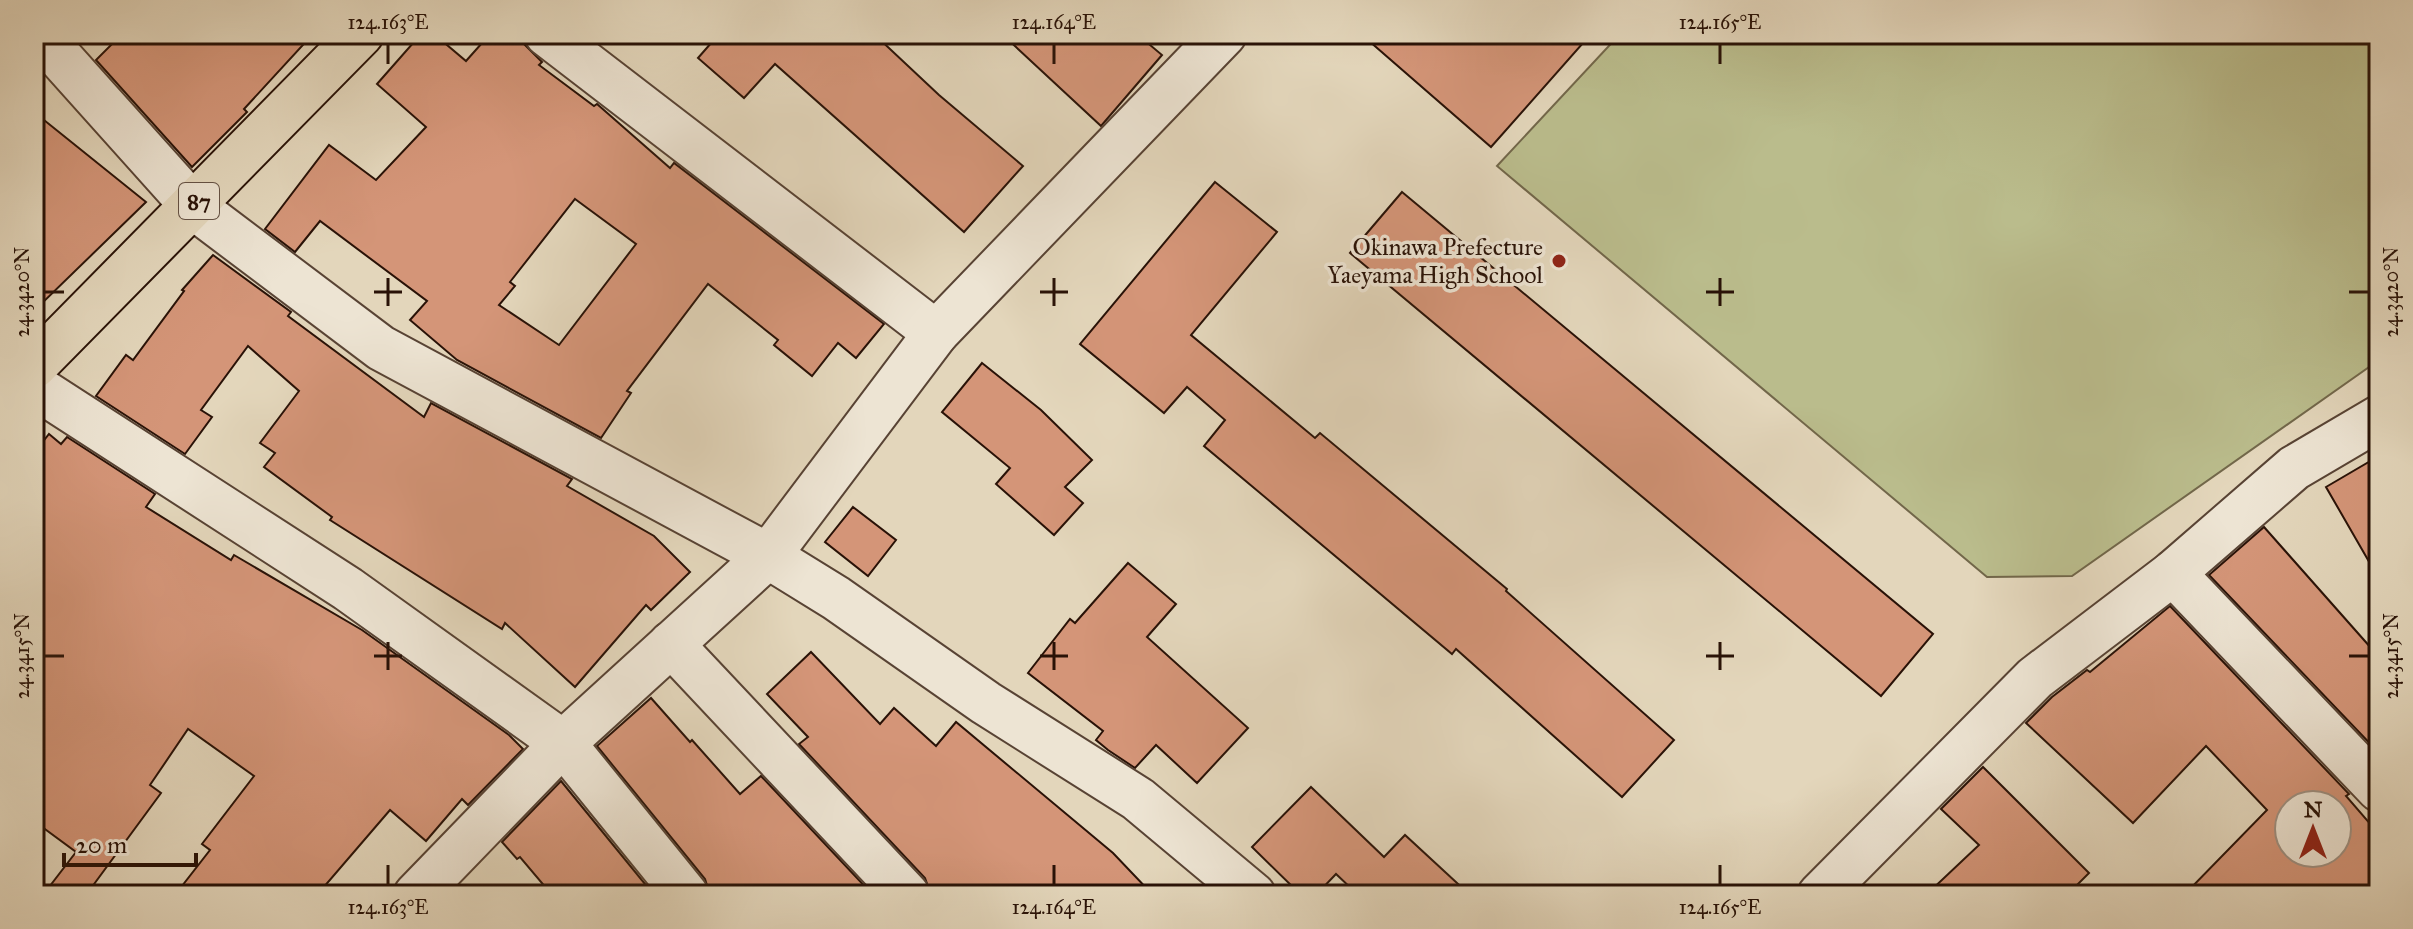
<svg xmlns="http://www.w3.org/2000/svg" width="2413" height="929" font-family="'IM FELL Great Primer',serif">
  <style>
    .pitch { fill: #babc8c; stroke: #72674a; stroke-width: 2 }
    .building { fill: #d49578; stroke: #291207; stroke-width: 2; fill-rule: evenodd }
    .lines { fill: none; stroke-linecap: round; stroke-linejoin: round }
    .minor-casing { stroke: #584334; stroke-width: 48 }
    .major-casing { stroke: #291207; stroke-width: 48 }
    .minor { stroke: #ede4d3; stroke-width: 44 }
    .major { stroke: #e3d6bb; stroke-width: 44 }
    .ticks { fill: none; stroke: #291207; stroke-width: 3 }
    .poi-dot { fill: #8f2418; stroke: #ede4d3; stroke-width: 3 }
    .labels { text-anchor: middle; stroke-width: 7; stroke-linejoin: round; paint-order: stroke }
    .shield { fill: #ede4d3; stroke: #645144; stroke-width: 2 }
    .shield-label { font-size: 22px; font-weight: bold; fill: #291207 }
    .poi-label { font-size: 24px; fill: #291207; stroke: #ede4d3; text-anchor: end }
    .neatline { fill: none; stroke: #291207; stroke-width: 3 }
    .ticks-label { font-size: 20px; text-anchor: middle; fill: #291207 }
  </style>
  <rect width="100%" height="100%" fill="#e3d6bb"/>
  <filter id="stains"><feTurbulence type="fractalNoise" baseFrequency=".0025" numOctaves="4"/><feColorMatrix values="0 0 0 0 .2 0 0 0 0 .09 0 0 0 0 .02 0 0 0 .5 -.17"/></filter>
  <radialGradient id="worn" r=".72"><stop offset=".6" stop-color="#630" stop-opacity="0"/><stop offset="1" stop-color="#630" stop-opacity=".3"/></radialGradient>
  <polygon class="pitch" points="1620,34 2379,34 2379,360 2072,576 1987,577 1497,166"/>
  <g class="building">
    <polygon points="122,34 313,34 244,109 247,112 192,167 96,60"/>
    <path d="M421,34h13l32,27 24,-27h24l28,28 -3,3 55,41 3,-2 73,64 4,-5 210,161 -28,34 -18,-15 -26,33 -38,-31 4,-5 -70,-56 -81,107 4,2 -30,45 -144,-78 -47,-40 17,-19 -107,-80 -25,31 -30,-23 64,-84 47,35 50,-53 -49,-43zM575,199l61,45 -77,101 -60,-40 16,-19 -5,-4z"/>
    <polygon points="719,34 874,34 939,95 1023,166 964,232 775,64 744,98 698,58"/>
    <polygon points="1002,34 1137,34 1162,55 1101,126"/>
    <polygon points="1361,34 1591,34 1491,147"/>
    <polygon points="34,112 146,202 34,311"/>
    <polygon points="1215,182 1277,232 1191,335 1315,438 1320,433 1507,589 1506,591 1674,740 1622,797 1456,649 1452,654 1204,446 1225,420 1187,387 1164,413 1080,344"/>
    <polygon points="1402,192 1933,634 1881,696 1350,253"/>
    <polygon points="213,255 291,312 288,316 424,417 431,403 572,479 567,486 654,536 690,572 651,610 646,605 575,687 505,623 502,629 330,520 332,517 264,467 275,453 260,443 299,391 248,346 201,410 212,417 185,454 96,396 126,355 133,360 184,291 182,290"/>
    <polygon points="982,363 1041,410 1092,460 1065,487 1083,503 1054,535 996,484 1010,468 942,412"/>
    <polygon points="49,434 61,444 67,437 155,494 146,507 231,560 234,555 362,630 509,735 523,749 468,805 462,799 426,841 390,810 317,895 175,895 210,850 202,844 254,776 188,729 150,785 161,793 86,895 43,895 76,852 34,821 34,453"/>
    <polygon points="2379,456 2379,579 2326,487"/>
    <polygon points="853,507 896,540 868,576 825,542"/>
    <polygon points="2264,527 2379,657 2379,753 2209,575"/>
    <polygon points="1128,563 1176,604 1147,637 1248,728 1197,783 1156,745 1135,768 1108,750 1096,740 1103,731 1028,673 1070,619 1075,623"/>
    <path d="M2170,606l179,188 -3,2 33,38v61h-195l83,-85 -61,-64 -73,77 -107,-100 26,-26 35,-27 3,2zM2289,805h48v48h-48z"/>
    <polygon points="811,652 880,724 894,708 936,746 956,722 1113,853 1153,895 931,895 925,878 799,744 808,737 767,694"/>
    <polygon points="651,698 690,742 692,740 740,794 761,776 873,895 710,895 705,879 597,746"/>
    <polygon points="1983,767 2089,873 2067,895 1926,895 1979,845 1941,809"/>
    <polygon points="561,781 654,895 552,895 520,857 517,859 502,842"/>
    <polygon points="1311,787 1384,857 1405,835 1470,895 1349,895 1353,890 1336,874 1316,895 1301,895 1252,847"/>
  </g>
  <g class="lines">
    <g class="minor-casing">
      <g id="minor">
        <polyline points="39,34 194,207 381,348 768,556 836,598 986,703 1138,799 1253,895"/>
        <polyline points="547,34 936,333"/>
        <polyline points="34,386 348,589 563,743 686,895"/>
        <polyline points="2173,573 2379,789"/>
        <polyline points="671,644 907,895"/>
        <polyline points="416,895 563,743 768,556 936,333 1224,34"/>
        <polyline points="1820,895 2035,678 2173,573 2294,468 2379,418"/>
      </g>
    </g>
    <g class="major-casing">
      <polyline id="major" points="34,366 361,34"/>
    </g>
    <use href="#minor" class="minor"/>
    <use href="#major" class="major"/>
  </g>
  <path class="ticks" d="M388,44v20M1054,44v20M1720,44v20M388,278v28M1054,278v28M1720,278v28M44,292h20M374,292h28M1040,292h28M1706,292h28M2349,292h20M388,642v28M1054,642v28M1720,642v28M44,656h20M374,656h28M1040,656h28M1706,656h28M2349,656h20M388,865v20M1054,865v20M1720,865v20"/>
  <circle class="poi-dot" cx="1559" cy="261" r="8"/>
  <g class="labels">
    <rect class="shield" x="179" y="183" width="40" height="36" rx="6"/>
    <g class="shield-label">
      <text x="199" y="209">87</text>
    </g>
    <g class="poi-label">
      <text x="1543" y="255">Okinawa Prefecture<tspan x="1543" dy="28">Yaeyama High School</tspan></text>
    </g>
  </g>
  <rect width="2413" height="929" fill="none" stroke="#e3d6bb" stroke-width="88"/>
  <g transform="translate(2313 829)"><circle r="38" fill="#ede4d3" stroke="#9f9081" stroke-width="2"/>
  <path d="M0-6L14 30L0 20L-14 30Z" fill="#8f2418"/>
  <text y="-12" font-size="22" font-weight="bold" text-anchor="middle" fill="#291207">N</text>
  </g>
  <path d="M64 853v12h132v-12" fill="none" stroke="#291207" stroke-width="4"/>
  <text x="76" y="853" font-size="24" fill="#291207" stroke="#ede4d3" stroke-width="6" paint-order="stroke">20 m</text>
  <rect x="44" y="44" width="2325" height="841" class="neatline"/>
  <g class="ticks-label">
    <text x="388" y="29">124.163°E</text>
    <text x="1054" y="29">124.164°E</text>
    <text x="1720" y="29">124.165°E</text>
    <text transform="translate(22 292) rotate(-90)" y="7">24.3420°N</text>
    <text transform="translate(2391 292) rotate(-90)" y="7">24.3420°N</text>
    <text transform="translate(22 656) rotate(-90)" y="7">24.3415°N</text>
    <text transform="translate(2391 656) rotate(-90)" y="7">24.3415°N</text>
    <text x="388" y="914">124.163°E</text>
    <text x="1054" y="914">124.164°E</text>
    <text x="1720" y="914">124.165°E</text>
  </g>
  <rect width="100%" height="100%" filter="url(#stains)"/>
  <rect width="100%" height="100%" fill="url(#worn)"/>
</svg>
